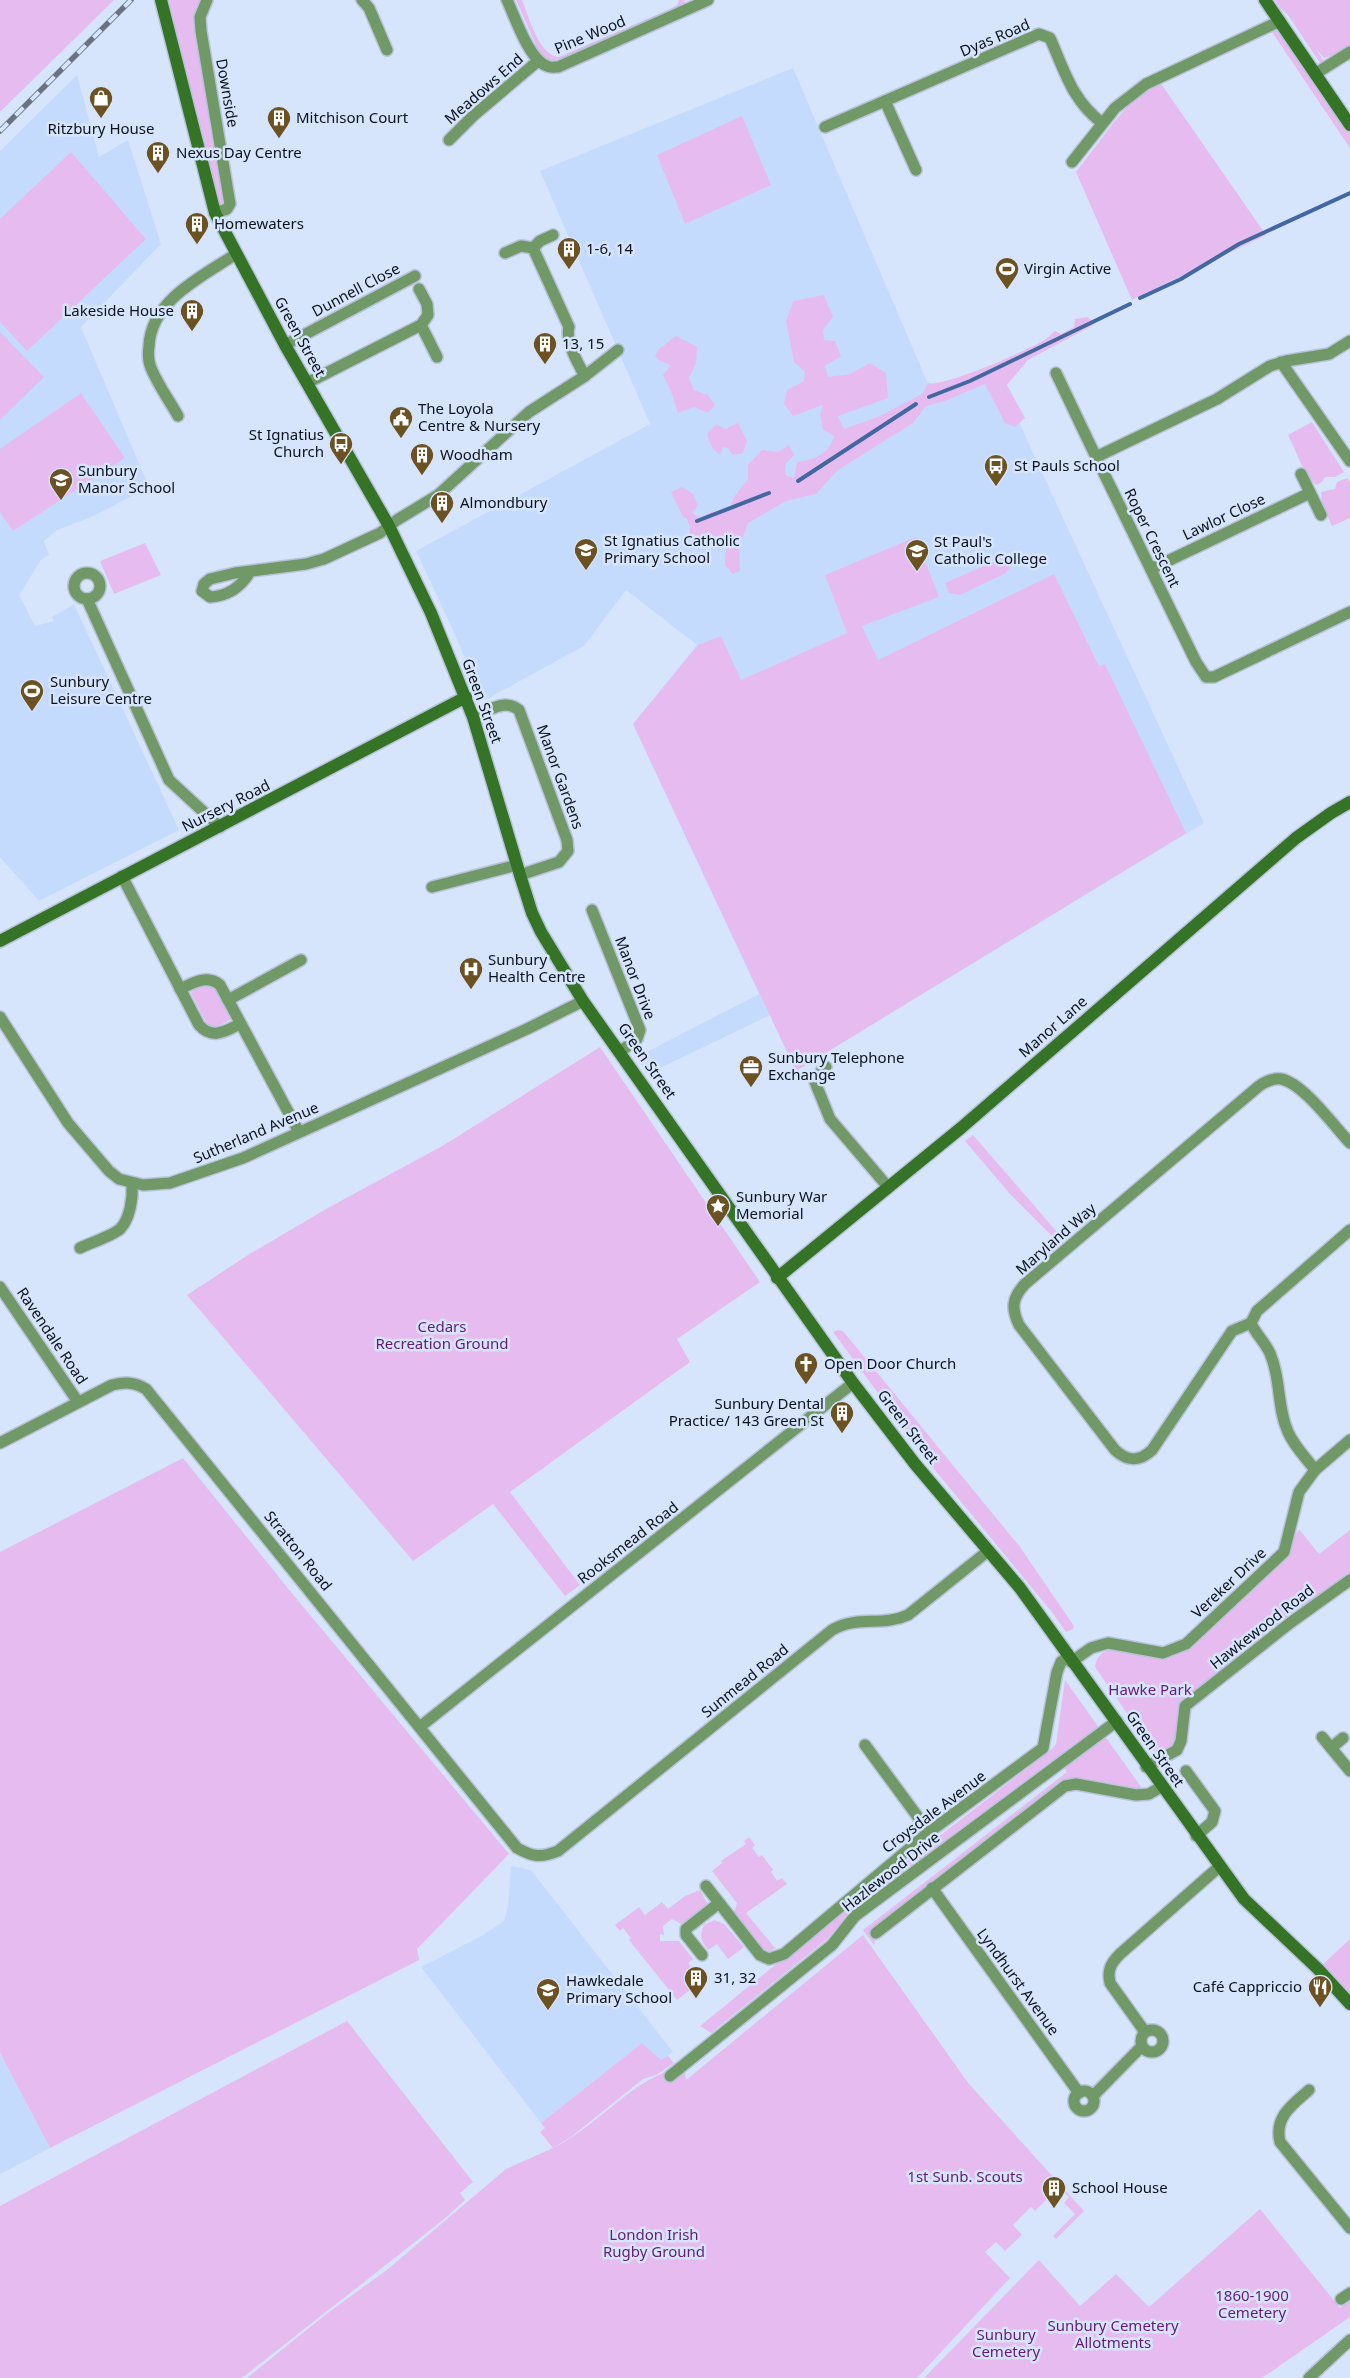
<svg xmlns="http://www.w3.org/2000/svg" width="1350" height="2378" font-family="'Noto Sans',sans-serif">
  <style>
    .built { fill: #c5dbfe }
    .green { fill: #e6bcf0 }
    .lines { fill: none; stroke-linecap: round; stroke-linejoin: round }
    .stream { stroke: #4367a1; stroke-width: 4 }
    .street-casing { stroke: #b6c3d8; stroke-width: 14 }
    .secondary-casing { stroke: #b6c3d8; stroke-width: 15 }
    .street { stroke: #709967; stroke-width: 11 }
    .secondary { stroke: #357326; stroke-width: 12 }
    .rail-casing { stroke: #697384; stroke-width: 5.5 }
    .rail { stroke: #d7e5fc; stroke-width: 4; stroke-dasharray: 11; stroke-linecap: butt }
    .labels { text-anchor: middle; stroke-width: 5; stroke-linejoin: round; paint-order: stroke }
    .street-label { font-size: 15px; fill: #0a121e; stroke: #d7e5fc }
    .poi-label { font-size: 15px; fill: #0a121e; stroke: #d7e5fc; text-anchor: start }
    .park-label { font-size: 15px; fill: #671977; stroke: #d7e5fc }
  </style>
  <rect width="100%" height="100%" fill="#d7e5fc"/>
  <g class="built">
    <polygon points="793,68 935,400 997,375 1204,823 796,1071 770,1015 648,1074 637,1057 759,994 633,724 697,645 626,590 584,646 483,701 452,628 416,551 650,424 540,171"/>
    <polygon points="77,75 99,157 128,140 161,244 81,327 149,487 94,516 57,530 44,541 49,555 41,560 19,595 35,626 54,621 52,617 74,604 179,830 39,901 0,857 0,151"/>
    <polygon points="511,1866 531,1870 673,2052 661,2061 642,2043 541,2123 421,1967 483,1935 504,1921 508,1907"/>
    <polygon points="0,2053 50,2148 0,2174"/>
  </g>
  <g class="green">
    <polygon points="0,0 114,0 0,112"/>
    <polygon points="161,0 207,0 200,17 230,204 215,213"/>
    <path d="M516,0h6c7,17 17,56 37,57l111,-48 7,-4 2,-5h6l-2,7 -123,54c-9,1 -16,-1 -21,-9z"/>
    <polygon points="1275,0 1350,0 1350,52 1346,51 1324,58 1316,49 1325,63 1320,63 1288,15 1280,8"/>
    <polygon points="1276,30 1282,33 1350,133 1350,148 1272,32"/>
    <polygon points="1155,75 1266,235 1132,300 1076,172 1114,122"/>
    <polygon points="742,116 771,185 685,224 657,155"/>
    <polygon points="71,152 146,239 27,351 0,322 0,219"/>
    <path d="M824,295l9,22 -10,13 1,10 11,1 6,15 -16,10 3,11 22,-3 20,-11 16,10 2,25 -50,18 6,13 36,-13 42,-22 6,-11c17,4 97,-32 115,-42 4,-2 8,-7 12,-10l6,3 13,-7 1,-8 13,-2 7,7 -67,36 -21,25 18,33 -10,9 -10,-4 -20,-39 -40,17 -19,5 -13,17 -75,47 -22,24 -30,7 -38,22 -9,24 1,24 -7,3 -8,-9 1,-18 -11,-11 -21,7 -5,-5 1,-11 -3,-8 -4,-2 -12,-25 11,-5 11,7 5,12 -6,6 7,6 12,-6 18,-1 5,-14 14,-18v-14l14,-15 16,2 11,-7 5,10 -8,8 -1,12 9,3 3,-16c16,-2 33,-8 37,-26l-11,-6 -3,-16 3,-9 -30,11 -9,-12 3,-14 17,-9 1,-9 -11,-10 -8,-41 7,-20z"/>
    <polygon points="0,332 44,377 0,420"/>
    <polygon points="676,336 697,347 696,363 689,378 694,390 708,395 715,405 708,413 694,407 678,413 672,394 663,375 671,365 660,361 655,356 659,349"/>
    <polygon points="81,393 125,458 13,531 0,512 0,449"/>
    <polygon points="1312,422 1344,472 1335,477 1325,477 1322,482 1316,485 1305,472 1288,435"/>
    <polygon points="738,423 747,441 743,453 733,455 728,448 723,447 720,455 712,448 707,434 716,424 725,429"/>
    <polygon points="1347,478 1350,482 1350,518 1332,526 1322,504 1321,492 1335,489 1337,482"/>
    <polygon points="916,537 939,597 862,626 878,660 1054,574 1099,666 1105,664 1186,833 796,1071 633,724 698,645 721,636 741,680 847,633 825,575"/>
    <polygon points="145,543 161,575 114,594 100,561"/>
    <polygon points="1004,557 1011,566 1006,573 960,595 949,593 945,583"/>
    <polygon points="198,984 214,985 231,1019 218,1027 208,1026 191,993"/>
    <polygon points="600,1047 760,1282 677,1339 690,1362 510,1492 580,1585 565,1596 493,1504 413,1561 187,1295 248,1255 326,1209 444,1145"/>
    <polygon points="973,1135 1064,1240 1058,1242 1010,1194 965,1141"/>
    <polygon points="838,1330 843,1331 1020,1547 1074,1626 1073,1629 1066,1632 1051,1611 934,1469 833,1332"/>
    <polygon points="183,1458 291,1592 509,1854 417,1949 419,1960 50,2148 0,2053 0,1552"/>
    <path d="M1299,1529l20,25 31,-24v44l-63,44 -107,87c-10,28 11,32 -22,51l-2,-1 -61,-88c5,-32 48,-12 67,-10 10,1 18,-3 26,-7l101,-96 5,-17z"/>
    <polygon points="1065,1680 1144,1791 1076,1780 879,1927 874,1945 863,1930 1067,1772 1057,1757 851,1913 827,1939 711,2033 700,2026 822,1927 1052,1749 1056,1744"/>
    <polygon points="749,1837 755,1845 752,1848 759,1857 762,1855 773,1870 771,1872 777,1881 782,1878 787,1884 746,1913 775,1948 770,1951 760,1949 734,1912 737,1903 712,1871 722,1863 721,1861 746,1844 744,1841"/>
    <polygon points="700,1890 707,1903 707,1909 683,1925 672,1919 663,1926 664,1935 660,1934 660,1941 679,1941 693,1959 688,1963 702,1980 677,2000 629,1940 631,1938 623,1928 620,1931 615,1925 639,1907 645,1915 662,1902 668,1909 685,1896"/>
    <path d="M714,1920l10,4 20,23 -16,12 -11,-15 -9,6c-7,-9 -9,-14 -4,-25z"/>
    <path d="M863,1935l106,149 115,127 -28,28 -3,-3 22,-22 -11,-11 5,-6 -14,-14 -8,8 4,4 -16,16 -4,-4 -18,18 9,10 -17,16 -9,-9 -11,10 25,26 -93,100h-670l78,-63 63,-46 118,-100 47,-21 -13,-16 5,-4 -4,-5 101,-80 19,17 7,-4 6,7 -18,12 -13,4 -72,58 -18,11c47,-23 78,-70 131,-82l2,14z"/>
    <polygon points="1350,1939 1350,2004 1318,1969"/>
    <polygon points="347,2021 473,2182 460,2193 465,2200 443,2220 242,2378 0,2378 0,2206"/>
    <polygon points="1260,2209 1340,2308 1350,2301 1350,2317 1262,2378 924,2378 1039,2260 1080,2306 1116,2274 1149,2307"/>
  </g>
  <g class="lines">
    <g class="stream">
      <polyline points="1140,298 1181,279 1239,244 1350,193"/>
      <polyline points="929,397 970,381 1130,304"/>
      <polyline points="798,481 916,404"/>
      <polyline points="697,521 769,493"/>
    </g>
    <g class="street-casing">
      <g id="street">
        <polyline points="207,0 200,17 201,31 230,204 227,209 215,213"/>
        <polyline points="362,0 369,8 387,50"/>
        <path d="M507,0c8,17 22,60 40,66 3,2 8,1 11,1l150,-67"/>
        <polyline points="1315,74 1350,52"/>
        <polyline points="885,101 916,170"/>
        <path d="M825,127l214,-93 11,4c15,34 22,62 52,85"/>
        <polyline points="449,140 473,116 538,61"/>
        <polyline points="1072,162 1115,108 1146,84 1280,21"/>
        <polyline points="533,248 540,241 553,235"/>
        <path d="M505,253l16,-7 12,2 36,79c-4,14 9,37 16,49"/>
        <polyline points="421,325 437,357"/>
        <polyline points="1350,341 1329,354 1286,361 1270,366 1217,399 1096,457 1196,662 1206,677 1214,677 1350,612"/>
        <polyline points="285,345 415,276"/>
        <polyline points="1281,362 1350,461"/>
        <polyline points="1056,373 1096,457"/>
        <polyline points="307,383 421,325 428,315 427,304 419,289"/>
        <path d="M178,416c-9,-16 -20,-31 -27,-48 -3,-7 -3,-15 -2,-22 2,-46 54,-70 87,-92"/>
        <polyline points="1301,474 1321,515"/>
        <polyline points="1151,569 1310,493"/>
        <path d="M250,572c-9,15 -21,24 -40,25l-8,-6 2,-7 6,-5 25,-6 71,-9 18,-5 56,-26 17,-13 41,-25 91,-83 56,-36 33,-26"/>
        <circle cx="87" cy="586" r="13"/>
        <polyline points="87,599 169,780 220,827"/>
        <path d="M473,717c15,-6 32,-19 46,-7l48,130 1,11 -9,11 -39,13"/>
        <path d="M122,876l77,149c13,15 27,6 41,-1"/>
        <polyline points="432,887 517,865"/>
        <polyline points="592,910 640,1030 637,1039 621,1051"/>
        <path d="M180,989c13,-6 27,-15 40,-4l79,147"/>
        <polyline points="228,1000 301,960"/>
        <polyline points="0,1017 68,1123 109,1171 119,1179 143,1185 170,1183 243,1158 527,1029 583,1001"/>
        <polyline points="826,1067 822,1070 815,1082 830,1119 888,1187"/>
        <path d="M80,1248c10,-5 32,-12 40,-19 10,-10 13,-31 12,-45"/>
        <polyline points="0,1287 78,1402"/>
        <path d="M1251,1323l-19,8 -80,119c-13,12 -24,12 -37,0l-96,-125c-8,-17 -7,-27 6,-41l234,-198c6,-4 13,-8 22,-7 22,4 53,47 69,64"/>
        <path d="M0,1443l112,-58c13,-3 22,-3 34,4l371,459c16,9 24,10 41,3l274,-221c25,-15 50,-3 76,-15l80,-64"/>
        <path d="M1315,1470c-9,-12 -21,-24 -27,-38 -11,-24 -7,-52 -17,-76 -4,-12 -15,-21 -20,-33l6,-12 93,-81"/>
        <polyline points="1071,1662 1091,1648 1108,1643 1163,1653 1186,1644 1284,1552 1299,1492 1315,1470 1350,1440"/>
        <polyline points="421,1726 853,1383"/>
        <polyline points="1322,1737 1350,1771"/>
        <polyline points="865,1745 929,1832"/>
        <polyline points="1331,1748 1343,1738"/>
        <polyline points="1146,1767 1177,1750 1181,1741 1185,1706 1290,1623 1350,1580"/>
        <polyline points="1186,1771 1215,1811 1212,1822 1196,1836"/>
        <polyline points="706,1886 760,1955 769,1959 784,1954 929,1832 1043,1748 1057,1672 1061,1662 1068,1657"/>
        <polyline points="932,1888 1079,2093"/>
        <polyline points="876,1933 1065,1786 1076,1784 1136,1795 1149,1794 1161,1787"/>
        <polyline points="702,1955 686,1935 686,1929 719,1903"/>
        <circle cx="1152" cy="2041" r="11"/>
        <path d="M1145,2032l-35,-49c-3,-13 1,-20 10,-29l100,-88"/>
        <polyline points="670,2076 832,1945 855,1916 1117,1721"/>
        <path d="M1309,2090c-17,15 -35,27 -29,52l70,86"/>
        <circle cx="1084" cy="2101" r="10"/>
        <polyline points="1093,2096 1142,2046"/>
        <polyline points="1341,2299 1350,2293"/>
        <polyline points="1309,2378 1350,2340"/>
      </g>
    </g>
    <g class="secondary-casing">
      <g id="secondary">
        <polyline points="161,0 215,213 285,345 389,526 431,613 473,717 520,875 532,913 541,932 583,1001 853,1383 915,1464 1020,1588 1244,1899 1318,1969 1350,2004"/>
        <polyline points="1265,0 1350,125"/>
        <polyline points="0,941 466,697"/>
        <polyline points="777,1278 961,1128 1296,838 1331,813 1350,802"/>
      </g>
    </g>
    <use href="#street" class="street"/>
    <use href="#secondary" class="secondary"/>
    <g class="rail-casing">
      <polyline id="rail" points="0,131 131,0"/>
    </g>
    <use href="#rail" class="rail"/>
  </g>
  <defs>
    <g id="shop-pin" transform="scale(1.25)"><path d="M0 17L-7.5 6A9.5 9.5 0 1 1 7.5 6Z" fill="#6c5223" stroke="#d7e5fc"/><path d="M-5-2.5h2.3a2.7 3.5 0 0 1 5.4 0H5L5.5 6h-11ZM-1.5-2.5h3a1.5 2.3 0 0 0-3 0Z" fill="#fff"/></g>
    <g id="building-pin" transform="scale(1.25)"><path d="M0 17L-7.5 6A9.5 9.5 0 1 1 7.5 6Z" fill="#6c5223" stroke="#d7e5fc"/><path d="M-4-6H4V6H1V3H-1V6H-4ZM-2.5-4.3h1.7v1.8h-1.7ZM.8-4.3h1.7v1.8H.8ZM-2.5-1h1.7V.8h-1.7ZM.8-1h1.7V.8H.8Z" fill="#fff"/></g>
    <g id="stadium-pin" transform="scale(1.25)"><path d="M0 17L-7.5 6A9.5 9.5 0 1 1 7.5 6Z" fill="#6c5223" stroke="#d7e5fc"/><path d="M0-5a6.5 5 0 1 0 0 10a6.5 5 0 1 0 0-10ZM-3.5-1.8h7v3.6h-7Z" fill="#fff"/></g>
    <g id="civic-pin" transform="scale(1.25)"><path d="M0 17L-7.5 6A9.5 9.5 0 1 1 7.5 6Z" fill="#6c5223" stroke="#d7e5fc"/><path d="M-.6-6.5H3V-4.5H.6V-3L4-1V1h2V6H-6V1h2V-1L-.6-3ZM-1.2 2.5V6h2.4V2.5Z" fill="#fff"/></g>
    <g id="bus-pin" transform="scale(1.25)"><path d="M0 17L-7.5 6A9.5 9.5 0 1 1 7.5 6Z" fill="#6c5223" stroke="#d7e5fc"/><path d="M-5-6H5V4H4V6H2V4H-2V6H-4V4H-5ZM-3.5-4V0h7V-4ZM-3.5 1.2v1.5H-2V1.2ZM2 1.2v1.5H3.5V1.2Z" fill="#fff"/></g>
    <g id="school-pin" transform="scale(1.25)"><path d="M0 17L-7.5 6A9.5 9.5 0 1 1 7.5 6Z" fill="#6c5223" stroke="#d7e5fc"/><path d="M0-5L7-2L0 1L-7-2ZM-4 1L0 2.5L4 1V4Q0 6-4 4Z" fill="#fff"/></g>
    <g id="hospital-pin" transform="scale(1.25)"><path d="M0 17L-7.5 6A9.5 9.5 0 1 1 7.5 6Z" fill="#6c5223" stroke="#d7e5fc"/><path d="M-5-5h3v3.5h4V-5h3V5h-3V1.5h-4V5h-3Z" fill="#fff"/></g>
    <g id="office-pin" transform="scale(1.25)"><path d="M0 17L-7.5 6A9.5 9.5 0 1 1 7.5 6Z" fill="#6c5223" stroke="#d7e5fc"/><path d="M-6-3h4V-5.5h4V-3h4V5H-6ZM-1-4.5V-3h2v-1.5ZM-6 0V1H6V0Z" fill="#fff"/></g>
    <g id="sight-pin" transform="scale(1.25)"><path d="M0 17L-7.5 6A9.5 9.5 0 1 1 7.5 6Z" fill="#6c5223" stroke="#d7e5fc"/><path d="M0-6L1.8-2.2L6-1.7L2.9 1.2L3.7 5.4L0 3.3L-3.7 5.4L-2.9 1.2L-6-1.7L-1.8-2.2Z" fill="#fff"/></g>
    <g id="church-pin" transform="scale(1.25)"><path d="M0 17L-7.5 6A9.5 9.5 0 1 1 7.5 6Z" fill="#6c5223" stroke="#d7e5fc"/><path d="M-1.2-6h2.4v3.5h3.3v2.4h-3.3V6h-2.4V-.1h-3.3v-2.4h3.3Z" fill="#fff"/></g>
    <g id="restaurant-pin" transform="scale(1.25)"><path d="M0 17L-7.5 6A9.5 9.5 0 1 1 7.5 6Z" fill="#6c5223" stroke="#d7e5fc"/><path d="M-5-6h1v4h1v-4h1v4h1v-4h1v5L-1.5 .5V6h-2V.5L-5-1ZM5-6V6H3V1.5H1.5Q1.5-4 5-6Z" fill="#fff"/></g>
  </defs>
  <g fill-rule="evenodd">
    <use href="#shop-pin" x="101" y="98"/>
    <use href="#building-pin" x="279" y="118"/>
    <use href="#building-pin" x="158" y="153"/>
    <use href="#building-pin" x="197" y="224"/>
    <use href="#building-pin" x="569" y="249"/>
    <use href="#stadium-pin" x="1007" y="269"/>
    <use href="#building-pin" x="192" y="311"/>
    <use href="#building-pin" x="545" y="344"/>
    <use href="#civic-pin" x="401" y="418"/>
    <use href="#bus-pin" x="341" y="444"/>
    <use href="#building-pin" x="422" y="455"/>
    <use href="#bus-pin" x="996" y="466"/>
    <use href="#school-pin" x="61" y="480"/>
    <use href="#building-pin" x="442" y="503"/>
    <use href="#school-pin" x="586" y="550"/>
    <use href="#school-pin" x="917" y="551"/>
    <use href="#stadium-pin" x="32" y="691"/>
    <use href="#hospital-pin" x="471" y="969"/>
    <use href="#office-pin" x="751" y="1067"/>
    <use href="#sight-pin" x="718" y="1206"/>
    <use href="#church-pin" x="806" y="1364"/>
    <use href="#building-pin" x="842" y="1413"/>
    <use href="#building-pin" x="696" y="1978"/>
    <use href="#restaurant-pin" x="1320" y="1987"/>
    <use href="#school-pin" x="548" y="1990"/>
    <use href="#building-pin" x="1054" y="2188"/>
  </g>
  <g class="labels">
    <g class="street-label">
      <text transform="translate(590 35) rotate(-23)" y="5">Pine Wood</text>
      <text transform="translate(995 38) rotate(-23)" y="5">Dyas Road</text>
      <text transform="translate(484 89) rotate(-41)" y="5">Meadows End</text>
      <text transform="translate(227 93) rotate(80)" y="5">Downside</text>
      <text transform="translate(356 290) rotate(-28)" y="5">Dunnell Close</text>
      <text transform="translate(300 337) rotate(61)" y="5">Green Street</text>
      <text transform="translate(1224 517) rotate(-25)" y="5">Lawlor Close</text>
      <text transform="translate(1152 538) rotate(64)" y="5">Roper Crescent</text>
      <text transform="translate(482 701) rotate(70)" y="5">Green Street</text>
      <text transform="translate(560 777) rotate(70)" y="5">Manor Gardens</text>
      <text transform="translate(226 806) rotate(-27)" y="5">Nursery Road</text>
      <text transform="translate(635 978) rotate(69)" y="5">Manor Drive</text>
      <text transform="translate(1053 1027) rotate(-41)" y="5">Manor Lane</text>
      <text transform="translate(647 1061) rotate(55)" y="5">Green Street</text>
      <text transform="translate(256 1133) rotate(-23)" y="5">Sutherland Avenue</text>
      <text transform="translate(1056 1239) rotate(-41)" y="5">Maryland Way</text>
      <text transform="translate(52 1336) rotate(56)" y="5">Ravendale Road</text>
      <text transform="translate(908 1427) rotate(52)" y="5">Green Street</text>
      <text transform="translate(628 1543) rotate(-38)" y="5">Rooksmead Road</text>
      <text transform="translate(298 1551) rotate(51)" y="5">Stratton Road</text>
      <text transform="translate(1229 1583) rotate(-43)" y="5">Vereker Drive</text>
      <text transform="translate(1262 1627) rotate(-38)" y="5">Hawkewood Road</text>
      <text transform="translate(745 1681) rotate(-39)" y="5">Sunmead Road</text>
      <text transform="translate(1155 1749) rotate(55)" y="5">Green Street</text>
      <text transform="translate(934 1812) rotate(-37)" y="5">Croysdale Avenue</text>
      <text transform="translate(891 1872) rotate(-38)" y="5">Hazlewood Drive</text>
      <text transform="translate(1018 1982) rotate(54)" y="5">Lyndhurst Avenue</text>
    </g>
    <g class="poi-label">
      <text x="296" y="123">Mitchison Court</text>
      <text x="101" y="134" text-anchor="middle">Ritzbury House</text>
      <text x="176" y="158">Nexus Day Centre</text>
      <text x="214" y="229">Homewaters</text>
      <text x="586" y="254">1-6, 14</text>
      <text x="1024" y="274">Virgin Active</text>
      <text x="174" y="316" text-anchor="end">Lakeside House</text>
      <text x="562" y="349">13, 15</text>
      <text x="418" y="414">The Loyola<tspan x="418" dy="17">Centre &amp; Nursery</tspan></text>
      <text x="324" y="440" text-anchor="end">St Ignatius<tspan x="324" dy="17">Church</tspan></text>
      <text x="440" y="460">Woodham</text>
      <text x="1014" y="471">St Pauls School</text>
      <text x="78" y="476">Sunbury<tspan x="78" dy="17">Manor School</tspan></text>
      <text x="460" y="508">Almondbury</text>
      <text x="604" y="546">St Ignatius Catholic<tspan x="604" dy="17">Primary School</tspan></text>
      <text x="934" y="547">St Paul's<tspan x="934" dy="17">Catholic College</tspan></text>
      <text x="50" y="687">Sunbury<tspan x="50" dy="17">Leisure Centre</tspan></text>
      <text x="488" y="965">Sunbury<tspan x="488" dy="17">Health Centre</tspan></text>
      <text x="768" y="1063">Sunbury Telephone<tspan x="768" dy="17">Exchange</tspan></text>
      <text x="736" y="1202">Sunbury War<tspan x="736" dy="17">Memorial</tspan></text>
      <text x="824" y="1369">Open Door Church</text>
      <text x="824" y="1409" text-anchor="end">Sunbury Dental<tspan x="824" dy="17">Practice/ 143 Green St</tspan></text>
      <text x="714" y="1983">31, 32</text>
      <text x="566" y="1986">Hawkedale<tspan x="566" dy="17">Primary School</tspan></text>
      <text x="1302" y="1992" text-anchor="end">Café Cappriccio</text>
      <text x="1072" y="2193">School House</text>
    </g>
    <g class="park-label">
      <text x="442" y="1332">Cedars<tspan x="442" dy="17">Recreation Ground</tspan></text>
      <text x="1150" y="1695">Hawke Park</text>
      <text x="965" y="2182">1st Sunb. Scouts</text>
      <text x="654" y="2240">London Irish<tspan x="654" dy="17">Rugby Ground</tspan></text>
      <text x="1252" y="2301">1860-1900<tspan x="1252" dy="17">Cemetery</tspan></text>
      <text x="1113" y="2331">Sunbury Cemetery<tspan x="1113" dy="17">Allotments</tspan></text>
      <text x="1006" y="2340">Sunbury<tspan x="1006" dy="17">Cemetery</tspan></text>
    </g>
  </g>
</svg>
